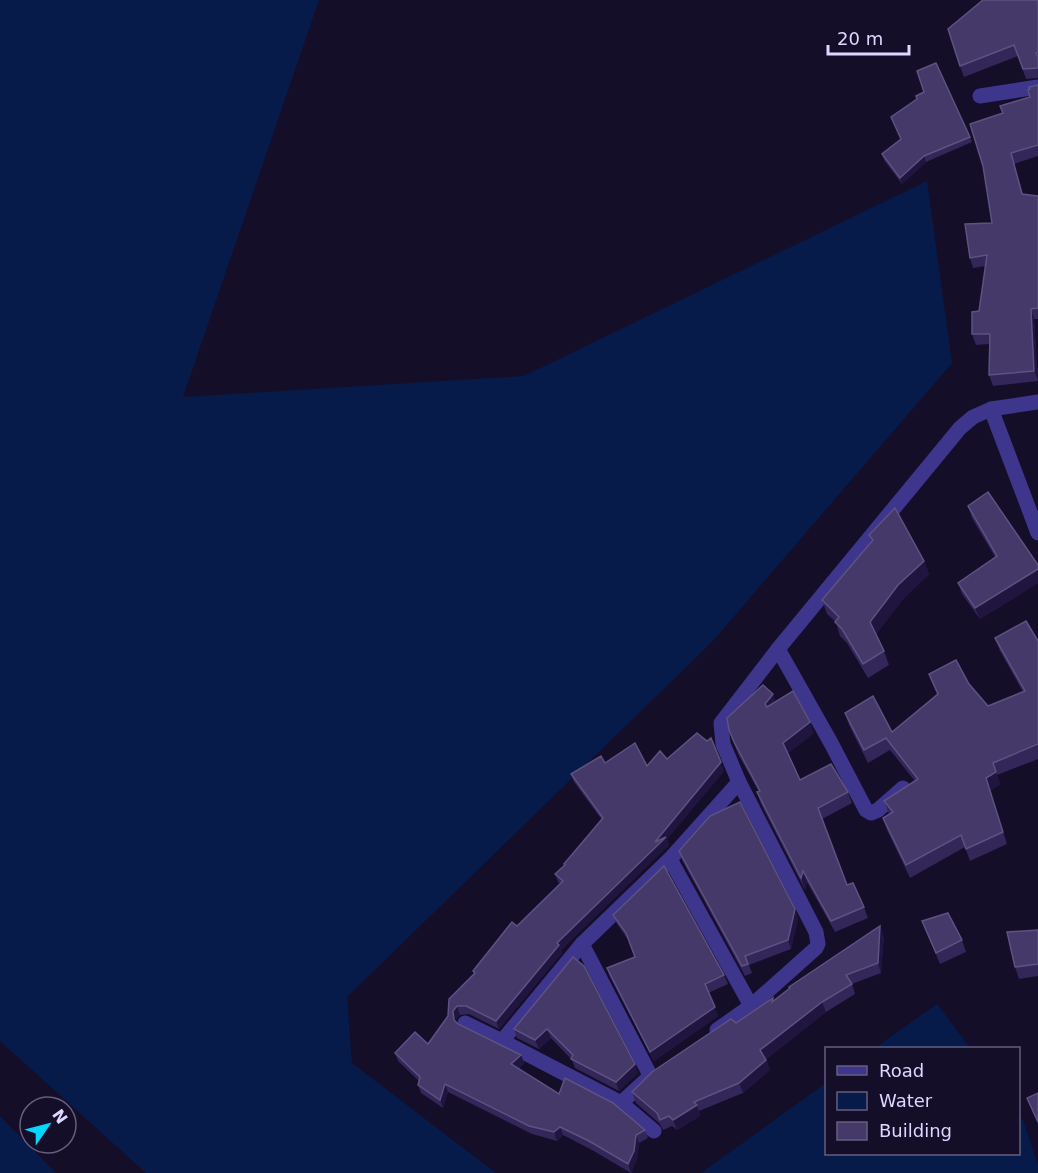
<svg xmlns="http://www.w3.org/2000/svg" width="1038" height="1173" font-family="'DejaVu Sans',sans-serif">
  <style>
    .water { fill: #061b4a }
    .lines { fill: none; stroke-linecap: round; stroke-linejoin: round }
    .minor { stroke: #3e358c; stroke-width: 15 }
    .wall { fill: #332659 }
    .shaded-wall { fill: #1f153e }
    .building { fill: #45396a; stroke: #5d5282; stroke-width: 1.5 }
  </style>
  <rect width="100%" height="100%" fill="#140e29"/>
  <g class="water">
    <polygon points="0,0 319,0 183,397 524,376 927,181 952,363 711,643 347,997 352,1063 496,1173 146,1173 0,1041"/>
    <polygon points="937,1004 970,1048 875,1048"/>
    <polygon points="826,1083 826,1154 1018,1154 1019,1115 1023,1120 1038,1165 1038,1173 701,1173"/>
    <polygon points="0,1116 56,1173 0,1173"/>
  </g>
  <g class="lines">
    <g class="minor">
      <polyline points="980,96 1038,87"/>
      <polyline points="991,409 1038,533"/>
      <polyline points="778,649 831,743 866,810 871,813 878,810 903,788"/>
      <polyline points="670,859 751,1006"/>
      <polyline points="582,944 650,1075"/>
      <polyline points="465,1023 502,1041 621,1103 654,1131"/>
      <polyline points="717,1030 751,1006 816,948 818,944 816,932 739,782 723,744 721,723 778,649 960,428 973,417 991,409 1038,402"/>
      <polyline points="502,1041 582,944 670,859 739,782"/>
      <polyline points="621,1103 646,1080"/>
    </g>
  </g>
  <g class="wall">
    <polygon points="1038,0 1038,78 1026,79 1018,56 964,77 960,66"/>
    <polygon points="1038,85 1038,156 1014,164 1023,194 1038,196 1038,319 1034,319 1038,381 993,386 989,375 989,344 976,345 972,334 979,311 986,266 973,268 970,258 992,223 1003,113 1030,97"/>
    <polygon points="970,137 972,142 926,162 902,184 884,160 882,154"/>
    <polygon points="968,506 1038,565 1038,583 980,619 962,594 958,583 995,557 972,518"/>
    <polygon points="869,535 924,561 929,574 903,599 876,634 884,651 889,665 868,678 847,643 840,636 836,622 827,614 822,600 872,542"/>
    <polygon points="995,638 1038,641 1038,759 997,775 1000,784 990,791 1007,844 970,861 965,847 910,878 887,830 883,818 889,814 884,801 915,781 890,750 868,763 849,725 845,713 892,732 937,694 929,674 969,684 988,706 1023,692 1000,651"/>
    <polygon points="776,701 814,733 788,753 800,780 848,792 852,803 822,819 847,885 864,907 868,918 835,932 807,882 805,890 761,804 757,792 759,792 738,754 729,730"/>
    <polygon points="667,759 724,771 667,839 669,845 561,950 562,953 499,1029 469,1014 460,1015 456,1019 456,1022 458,1024 521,1055 524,1063 518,1069 559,1094 645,1130 648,1138 639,1143 637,1159 631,1173 592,1150 563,1135 557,1141 532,1134 448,1092 443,1108 421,1093 418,1085 419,1081 398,1061 395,1053 428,1044 448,1016 474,974 473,971 560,884 558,882 555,874 564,866 564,864 602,820 574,782 571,774 605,763 647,766"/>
    <polygon points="679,851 795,909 798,919 791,949 749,965 752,973 745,976 682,860"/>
    <polygon points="613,915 724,975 728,984 708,993 718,1016 654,1061 610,977 607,968 635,957 629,941 617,924"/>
    <polygon points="922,921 962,940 966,952 940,964"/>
    <polygon points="1038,930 1038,976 1019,979 1015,967"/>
    <polygon points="884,936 881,973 852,984 855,994 826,1012 766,1059 770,1070 743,1093 699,1111 700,1116 677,1130 672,1126 663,1130 660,1124 636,1103 632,1092 774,1000"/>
    <polygon points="573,957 638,1073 619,1091 575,1068 572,1060 551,1038 539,1049 517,1038 514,1029"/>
    <polygon points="1038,1093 1038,1125 1027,1098"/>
  </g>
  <g class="shaded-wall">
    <polygon points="924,156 926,162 902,184 900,178"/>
    <polygon points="1031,309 1034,319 1038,380 1034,371"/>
    <polygon points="924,561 929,574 903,599 875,636 870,622 898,585"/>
    <polygon points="1038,569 1038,583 980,619 975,608"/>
    <polygon points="773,694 777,705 769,715 765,704"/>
    <polygon points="810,722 814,733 787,754 783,743"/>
    <polygon points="721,762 724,771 667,839 669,845 561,950 562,953 499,1029 496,1021 557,943 655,842"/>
    <polygon points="993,763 1000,784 990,791 1007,844 986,778"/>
    <polygon points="803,871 807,882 805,890 801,878"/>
    <polygon points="795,909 798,919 791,949 788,940"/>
    <polygon points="880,926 884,936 881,973 878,963"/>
    <polygon points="822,1002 826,1012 764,1060 760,1050"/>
    <polygon points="457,1006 460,1015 456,1019 457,1028 454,1020 453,1011"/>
    <polygon points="715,1007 718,1016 654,1061 650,1052"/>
    <polygon points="547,1029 551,1038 539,1049 535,1040"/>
    <polygon points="521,1055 524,1063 514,1073 511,1064"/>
    <polygon points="766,1060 770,1070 743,1093 739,1083"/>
    <polygon points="635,1064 638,1073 619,1091 616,1082"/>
    <polygon points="445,1084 448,1092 443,1108 440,1100"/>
    <polygon points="697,1105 700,1116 677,1130 673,1120"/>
    <polygon points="560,1127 563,1135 557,1141 554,1132"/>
    <polygon points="636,1135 639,1143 637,1159 631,1173 628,1164"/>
  </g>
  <g class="building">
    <polygon points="983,0 1038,0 1038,52 1036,53 1038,57 1038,68 1023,69 1014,45 960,66 948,29"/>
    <polygon points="936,63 970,137 924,156 900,178 882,154 901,139 891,117 917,99 916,96 924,92 917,71"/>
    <polygon points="1038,85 1038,145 1011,153 1022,194 1038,196 1038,308 1031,309 1034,371 989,375 990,334 972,334 972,312 979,311 987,255 970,258 965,224 992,223 983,166 970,124 1003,113 1000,106 1030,97 1028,90 1030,89 1029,87"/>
    <polygon points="988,492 1038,565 1038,569 975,608 958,583 997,556 968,506"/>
    <polygon points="895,508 924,561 898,585 870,622 884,651 863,664 842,629 835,622 839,617 822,600 873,540 869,535"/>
    <polygon points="1026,621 1038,641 1038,744 993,763 996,772 986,778 1003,832 966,849 961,835 906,865 883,818 893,812 884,801 918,779 886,738 864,750 845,713 873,696 892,732 938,694 929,674 956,660 969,684 988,706 1025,691 995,638"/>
    <polygon points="763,685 773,694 765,704 767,707 793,691 810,722 783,743 800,780 831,764 848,792 818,808 847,885 853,883 864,907 831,921 803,871 801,878 757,792 760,791 734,742 729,730 727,718"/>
    <polygon points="697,733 707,741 711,738 721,762 655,842 666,837 557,943 559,945 496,1021 466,1006 457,1006 453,1011 454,1020 458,1024 521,1055 511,1064 559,1094 565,1078 613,1103 645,1130 636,1135 634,1151 628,1164 589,1141 560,1127 554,1132 529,1126 445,1084 440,1100 418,1085 420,1077 395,1053 415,1032 428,1044 448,1016 449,999 475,973 473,971 512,922 517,926 563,881 555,874 565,865 564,864 603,818 571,774 601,756 605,763 635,743 647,766 660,751 667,759"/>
    <polygon points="740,802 795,909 788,940 745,956 748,964 742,966 679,851 710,816"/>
    <polygon points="664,866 724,975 705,984 715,1007 650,1052 607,968 635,957 626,933 613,915"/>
    <polygon points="948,913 962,940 936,953 922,921"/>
    <polygon points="880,926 878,963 846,975 852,984 822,1002 760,1050 766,1060 739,1083 694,1102 697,1105 673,1120 669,1116 660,1120 657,1113 632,1092 652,1072 731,1019 736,1023 773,998 772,1002 790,988 789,987"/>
    <polygon points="1038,930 1038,964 1015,967 1007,932"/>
    <polygon points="573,957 584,966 635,1064 616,1082 571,1059 573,1055 547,1029 535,1040 514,1029"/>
    <polygon points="1038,1093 1038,1122 1027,1098"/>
  </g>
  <rect x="825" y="1047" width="195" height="108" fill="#140e29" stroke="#655e7f" stroke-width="1.5"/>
  <rect x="837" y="1066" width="30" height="9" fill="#3e358c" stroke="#655e7f" stroke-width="1.5"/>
  <text x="879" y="1077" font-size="18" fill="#ded7ff">Road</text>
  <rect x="837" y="1092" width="30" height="18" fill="#061b4a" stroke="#655e7f" stroke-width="1.5"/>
  <text x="879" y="1107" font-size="18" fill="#ded7ff">Water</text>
  <rect x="837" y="1122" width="30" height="18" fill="#45396a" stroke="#655e7f" stroke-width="1.5"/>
  <text x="879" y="1137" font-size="18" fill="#ded7ff">Building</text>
  <g transform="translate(48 1125) rotate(55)"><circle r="28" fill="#140e29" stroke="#655e7f" stroke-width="1.5"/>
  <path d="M0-4.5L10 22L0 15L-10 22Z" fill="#03d6ff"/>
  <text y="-9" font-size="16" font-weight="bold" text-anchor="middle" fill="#ded7ff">N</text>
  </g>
  <path d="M828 45v9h81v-9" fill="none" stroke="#ded7ff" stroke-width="3"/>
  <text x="837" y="45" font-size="18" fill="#ded7ff" stroke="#140e29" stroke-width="4.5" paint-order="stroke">20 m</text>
</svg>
